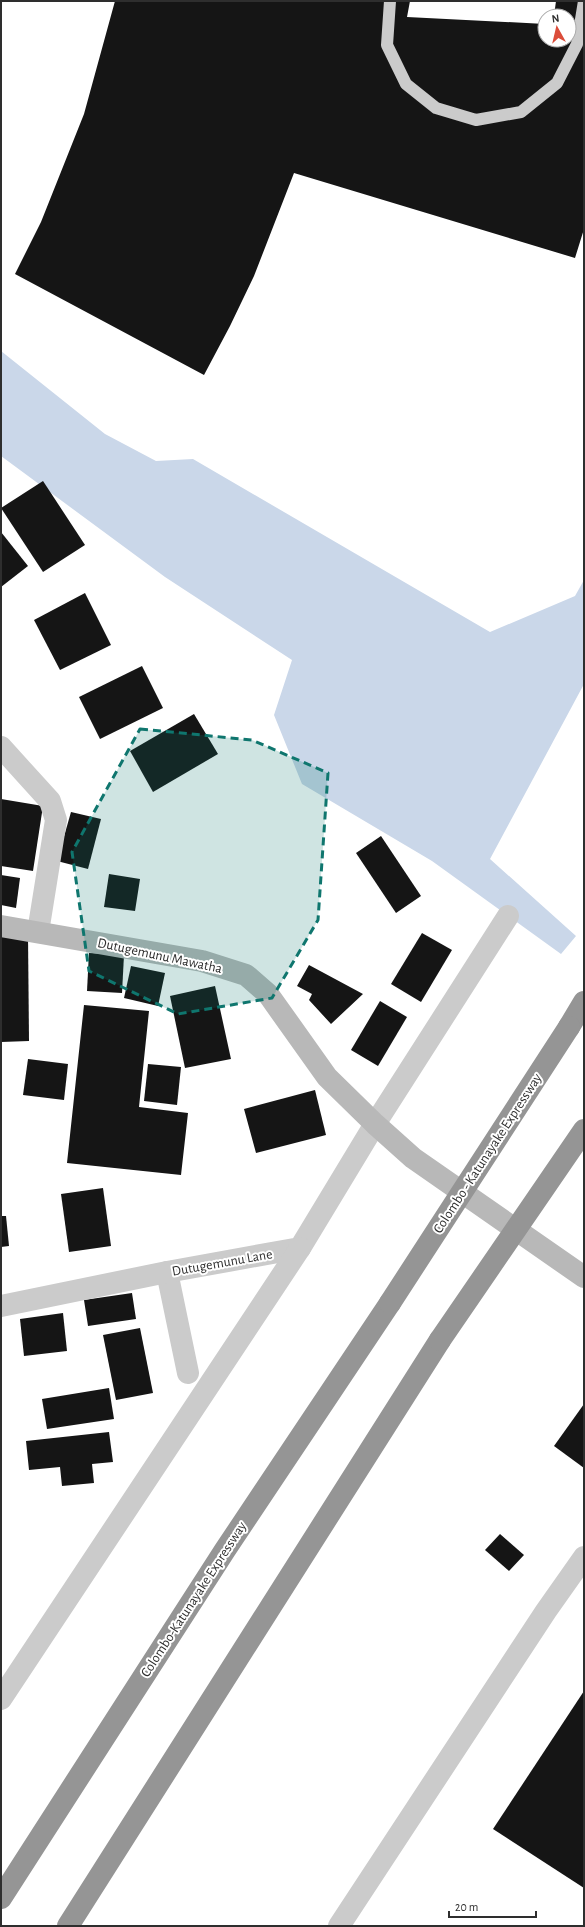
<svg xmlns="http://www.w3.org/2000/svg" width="585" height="1927" font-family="'Alegreya Sans',sans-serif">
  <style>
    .water { fill: #cad7e9 }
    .building { fill: #151515 }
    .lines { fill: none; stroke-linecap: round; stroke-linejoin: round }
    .lane { stroke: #cbcbcb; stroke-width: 12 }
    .street { stroke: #cbcbcb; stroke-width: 22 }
    .secondary { stroke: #b8b8b8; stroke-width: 22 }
    .highway { stroke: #959595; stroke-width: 22 }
    .highway-bridge { stroke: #959595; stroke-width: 22 }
    .marked { fill: #0f766e; fill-opacity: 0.2; stroke: #0f766e; stroke-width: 3; stroke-dasharray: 8 5; stroke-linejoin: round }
    .labels { text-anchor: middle; stroke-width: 4; stroke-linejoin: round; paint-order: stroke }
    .street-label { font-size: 14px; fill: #2e2e2e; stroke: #fff }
  </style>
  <rect width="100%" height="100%" fill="#fff"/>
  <polygon class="water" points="1,351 105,434 156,461 193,459 490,632 575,596 584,580 584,684 490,859 576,936 561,954 432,861 302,784 274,715 292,660 165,577 1,456"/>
  <g class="building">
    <polygon points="115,1 410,1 407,17 545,24 545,40 569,40 569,16 554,16 556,1 584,1 584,229 575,258 294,173 254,276 230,326 204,375 15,274 41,222 84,114"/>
    <polygon points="43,481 85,545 43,572 1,508"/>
    <polygon points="1,532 28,566 1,587"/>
    <polygon points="85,593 111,645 60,670 34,620"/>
    <polygon points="142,666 163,708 100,739 79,697"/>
    <polygon points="194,714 218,754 153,792 130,751"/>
    <polygon points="1,799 43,806 33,871 1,866"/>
    <polygon points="71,812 101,819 88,869 57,861"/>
    <polygon points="381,836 421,896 396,913 356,853"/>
    <polygon points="109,874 140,879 135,911 104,907"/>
    <polygon points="1,875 20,878 16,908 1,905"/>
    <polygon points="422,933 452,950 421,1002 391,984"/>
    <polygon points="28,935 29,1041 1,1042 1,936"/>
    <polygon points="89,953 124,955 122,993 87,991"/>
    <polygon points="309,965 363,994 331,1024 309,1000 312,994 297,986"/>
    <polygon points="131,966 165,973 158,1006 124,998"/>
    <polygon points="215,986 231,1059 185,1068 170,996"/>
    <polygon points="380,1001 407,1017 378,1066 351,1050"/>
    <polygon points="84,1005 149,1011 139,1107 188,1113 181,1175 67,1163"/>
    <polygon points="28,1059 68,1064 64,1100 23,1095"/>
    <polygon points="148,1064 181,1067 177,1105 144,1101"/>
    <polygon points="315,1090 326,1135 256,1153 244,1109"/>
    <polygon points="103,1188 111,1246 69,1252 61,1194"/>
    <polygon points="1,1216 6,1216 9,1246 1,1247"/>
    <polygon points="132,1293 136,1319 88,1326 84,1300"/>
    <polygon points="63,1313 67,1351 24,1356 20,1319"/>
    <polygon points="140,1328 153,1393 116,1400 103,1335"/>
    <polygon points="109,1388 114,1419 47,1429 42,1399"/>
    <polygon points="584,1404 584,1468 554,1446"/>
    <polygon points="109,1432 113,1462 92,1464 94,1483 62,1486 60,1467 29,1470 26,1441"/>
    <polygon points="500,1534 524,1555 509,1571 485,1550"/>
    <polygon points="584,1691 584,1888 493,1829"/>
  </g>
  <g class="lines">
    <polyline class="lane" points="390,1 387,45 406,84 436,108 476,120 521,112 557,83 577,44 584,1"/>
    <g class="street">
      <polyline points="1,747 50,801 56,820 38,932"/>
      <polyline points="167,1272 188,1373"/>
      <polyline points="1,1306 167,1272 300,1248 375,1124 508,916"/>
      <polyline points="1,1699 300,1248"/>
      <polyline points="339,1926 546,1611 584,1557"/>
    </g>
    <polyline class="secondary" points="1,926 202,961 246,975 268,994 327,1077 375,1124 413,1158 584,1277"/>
    <g class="highway">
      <polyline points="569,1027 584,1002"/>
      <polyline points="1,1898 225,1550 390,1303"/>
      <polyline points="68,1926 440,1340"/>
    </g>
    <g class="highway-bridge">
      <polyline points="390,1303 569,1027"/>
      <polyline points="440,1340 584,1130"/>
    </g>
  </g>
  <path class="marked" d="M140,729l112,11 76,33 -10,147 -46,78 -94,16 -89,-43 -17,-119z"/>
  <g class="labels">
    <g class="street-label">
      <text transform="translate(160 955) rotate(12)" y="5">Dutugemunu Mawatha</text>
      <text transform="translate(487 1153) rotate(-57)" y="5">Colombo - Katunayake Expressway</text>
      <text transform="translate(222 1262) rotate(-10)" y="5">Dutugemunu Lane</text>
      <text transform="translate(193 1599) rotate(-57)" y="5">Colombo-Katunayake Expressway</text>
    </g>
  </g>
  <rect width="585" height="1927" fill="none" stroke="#2e2e2e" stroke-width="4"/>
  <g transform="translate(557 28) rotate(352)"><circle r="19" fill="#ffffff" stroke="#ababab"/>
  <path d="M0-3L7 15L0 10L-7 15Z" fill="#db4d3a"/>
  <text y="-6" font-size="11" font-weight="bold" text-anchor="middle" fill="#2e2e2e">N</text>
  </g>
  <path d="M449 1911v6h87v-6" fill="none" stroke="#2e2e2e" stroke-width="2"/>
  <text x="455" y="1911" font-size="12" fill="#2e2e2e" stroke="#ffffff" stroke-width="3" paint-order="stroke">20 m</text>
</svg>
